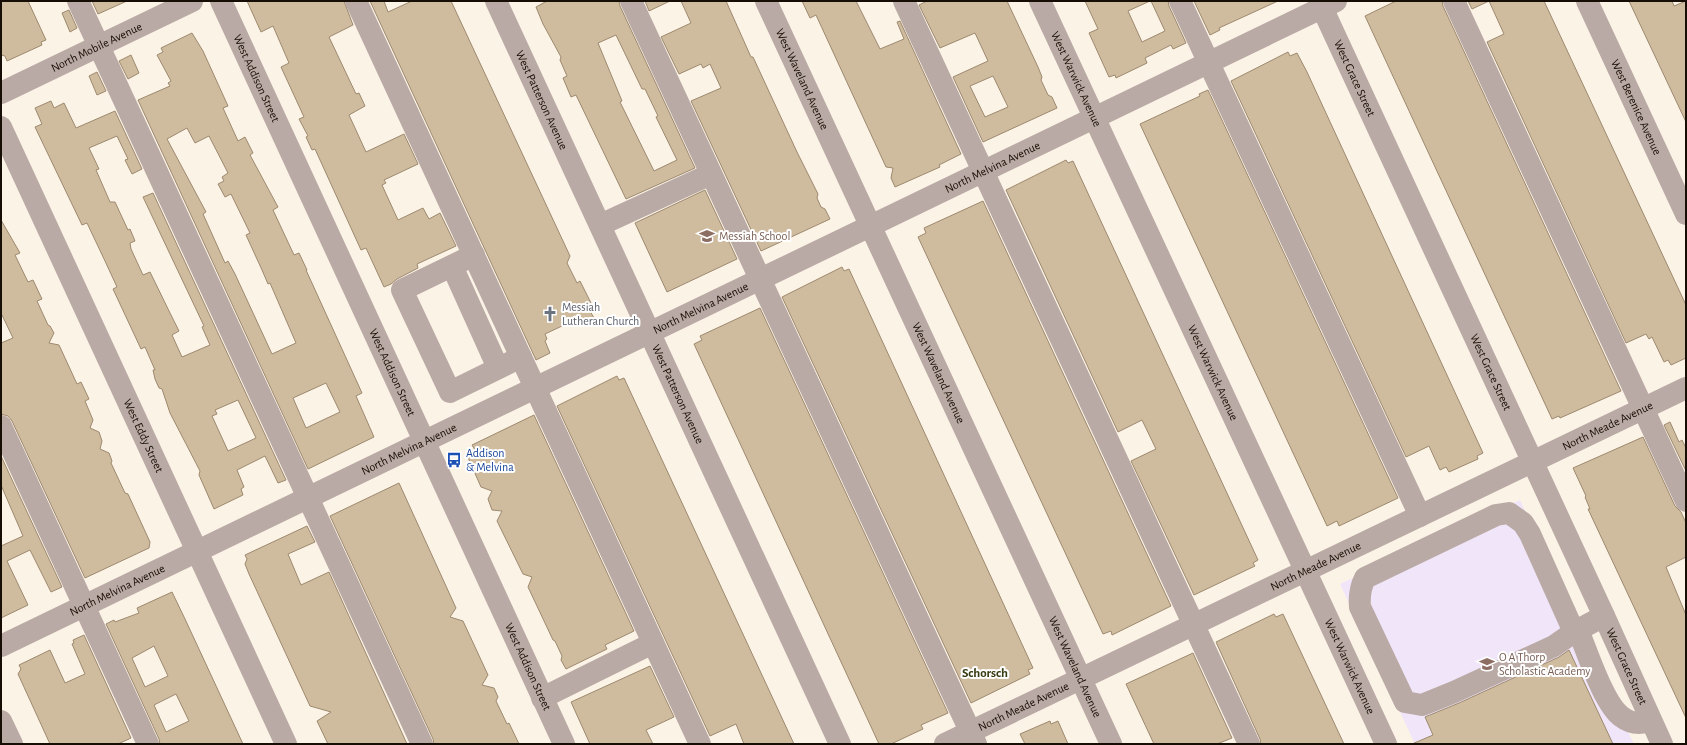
<svg xmlns="http://www.w3.org/2000/svg" width="1687" height="745" font-family="'Alegreya Sans',sans-serif">
  <style>
    .education { fill: #f1e5f9 }
    .building { fill: #cfbb9e; stroke: #9d896e; fill-rule: evenodd }
    .lines { fill: none; stroke-linecap: round; stroke-linejoin: round }
    .minor { stroke: #baaaa5; stroke-width: 22 }
    .labels { text-anchor: middle; stroke-width: 4; stroke-linejoin: round; paint-order: stroke }
    .street-label { font-size: 12px; fill: #160e05; stroke: #fff }
    .education-label { font-size: 12px; fill: #785e54; stroke: #fff; text-anchor: start }
    .worship-label { font-size: 12px; fill: #5b616d; stroke: #fff; text-anchor: start }
    .transit-label { font-size: 12px; fill: #164399; stroke: #fff; text-anchor: start }
    .neighbourhood-label { font-size: 13px; font-weight: bold; fill: #393b12; stroke: #fff }
  </style>
  <rect width="100%" height="100%" fill="#fcf3e7"/>
  <polygon class="education" points="1520,500 1634,744 1415,744 1340,584"/>
  <g class="building">
    <polygon points="1,1 28,1 46,40 41,42 42,45 7,61 5,56 1,55"/>
    <polygon points="92,1 127,1 98,14"/>
    <polygon points="247,1 344,1 353,25 329,37 356,94 359,93 365,106 349,115 366,152 404,134 418,164 384,180 386,183 382,185 398,220 423,208 429,219 440,213 456,246 417,264 418,268 397,279 391,284 384,287 366,248 361,250 315,149 312,150 306,137 308,136 299,119 304,117 281,67 289,63 273,26 261,32"/>
    <polygon points="370,1 384,1 388,12 412,1 451,1 570,256 567,263 577,283 580,281 594,309 590,311 594,318 582,324 579,318 545,334 547,339 545,341 550,353 536,360"/>
    <path d="M547,1h72l1,5 75,162 -69,31 -50,-104 -5,2 -8,-19 4,-2 -7,-16 1,-3 -18,-33 -7,-17zM616,35l26,54h3l13,27 -2,1 21,43 -23,11 -34,-69 2,-1 -24,-58z"/>
    <polygon points="645,1 670,1 649,11"/>
    <polygon points="681,1 726,1 751,57 753,57 797,152 818,194 817,198 821,207 825,209 830,219 761,251 691,101 721,88 710,64 703,68 701,64 679,74 661,37 691,23"/>
    <polygon points="802,1 856,1 880,49 904,39 897,22 900,21 961,154 939,165 940,167 895,187 891,178 893,168 886,167 816,15 810,18"/>
    <path d="M927,1h80l31,66 4,10 -1,3 7,15 4,2 5,11 -74,34 -30,-65 35,-16 -13,-28 -35,15 -21,-43zM993,76l15,31 -23,10 -15,-31z"/>
    <polygon points="1085,1 1150,1 1128,11 1142,42 1165,31 1151,1 1168,1 1169,6 1186,43 1173,49 1171,45 1145,58 1147,63 1116,78 1115,75 1109,77 1089,33 1098,29"/>
    <polygon points="1194,1 1278,1 1219,28 1220,30 1210,35"/>
    <polygon points="1396,1 1442,1 1443,6 1621,391 1560,418 1559,416 1552,419 1365,16"/>
    <polygon points="1468,1 1544,1 1686,305 1686,358 1671,365 1668,360 1664,362 1652,337 1649,339 1646,334 1626,343 1487,42 1504,34 1489,1 1472,9"/>
    <polygon points="1629,1 1672,1 1674,6 1686,1 1686,122"/>
    <polygon points="69,10 77,28 70,32 62,13"/>
    <path d="M192,33l11,18 25,55 -5,2 15,33 7,-4 8,16 -3,2 28,52 -5,3 21,45 5,-2 8,17h-1l56,123 -6,3 18,41 -66,32 -170,-369 32,-14 -2,-3 3,-2 -14,-26 6,-3 -2,-4zM187,128l8,15 14,-7 19,37 -6,4 2,4 -6,3 7,13 6,-3 19,39 -4,2 16,35 6,14 2,-1 26,60 -24,11 -37,-80 -7,-13 -3,2 -22,-49 3,-2 -39,-73zM326,383l14,29 -34,16 -13,-30z"/>
    <polygon points="1288,52 1290,56 1297,53 1307,72 1483,453 1477,456 1478,459 1449,472 1446,467 1440,470 1429,446 1406,457 1231,81"/>
    <polygon points="131,55 139,73 128,79 119,61"/>
    <polygon points="97,72 106,91 97,95 89,76"/>
    <polygon points="1208,90 1398,498 1339,526 1337,521 1327,526 1140,124 1200,96 1199,94"/>
    <path d="M51,101l3,7 10,-5 12,25 39,-17 27,58 -10,5 -7,-14 3,-1 -11,-23 -28,12 10,21 -3,1 14,32h5l13,28 2,-1 5,12 -5,2 1,6 12,26 7,-3 20,41 9,18 -7,4 10,22 28,-12 -8,-18 2,-1 -61,-129 10,-4 133,287 -8,3 -13,-27 -28,14 7,17 -3,2 2,6 -29,14 -15,-34 1,-4 -30,-58 -8,-24 -3,-1 -4,-9 -2,-9h2l-10,-23 -4,2 -28,-60 4,-2 -12,-26 -18,-38 -5,2 -47,-98 7,-3 -7,-16zM238,400l18,38 -28,13 -16,-35 5,-2 -2,-4z"/>
    <polygon points="1066,160 1068,163 1073,161 1258,560 1253,563 1255,566 1194,595 1131,461 1156,449 1142,420 1118,432 1006,190"/>
    <polygon points="705,190 737,259 667,292 635,223"/>
    <polygon points="983,201 1171,606 1112,635 1111,631 1103,634 918,237 926,233 924,228"/>
    <polygon points="1,220 20,253 15,255 28,282 33,280 42,299 37,301 48,325 50,326 54,333 49,343 59,345 77,384 81,382 89,399 85,401 93,420 90,428 99,432 102,441 100,449 109,453 112,461 111,463 125,493 128,494 150,542 149,548 85,578 12,421 8,416 1,414 1,343 13,338 1,313"/>
    <polygon points="842,267 844,271 849,269 1033,668 1028,670 1030,674 971,703 782,297"/>
    <polygon points="760,308 948,713 921,725 923,729 891,744 879,744 694,344 702,340 700,336"/>
    <polygon points="617,376 619,380 624,378 794,744 744,744 736,724 710,736 557,406"/>
    <polygon points="534,415 634,631 605,645 607,649 566,669 561,660 562,656 555,641 553,640 528,587 532,577 523,574 497,521 502,511 492,510 488,499 492,491 481,487 466,453 475,450 472,445"/>
    <polygon points="1670,422 1679,442 1682,440 1686,448 1686,471 1664,425"/>
    <polygon points="1643,437 1675,506 1681,512 1686,523 1686,557 1666,567 1686,615 1686,718 1588,509 1590,509 1585,497 1586,496 1573,468"/>
    <polygon points="1,456 62,587 51,592 30,550 7,561 28,605 1,618 1,546 23,536 1,485"/>
    <polygon points="399,483 456,608 450,617 463,621 488,675 482,685 494,688 498,697 496,701 507,724 509,723 519,744 434,744 433,739 330,516"/>
    <polygon points="307,526 315,542 288,554 301,585 329,572 407,744 328,744 317,721 331,712 310,706 249,574 245,564 247,559 245,555"/>
    <path d="M172,592l13,27 58,125h-83l-1,-5 -53,-115 8,-4 1,2 24,-9 -2,-5zM154,646l14,30 -23,11 -13,-29zM176,694l13,27 -23,11 -12,-27z"/>
    <polygon points="1274,614 1276,617 1283,614 1344,744 1261,744 1260,739 1216,642"/>
    <polygon points="84,635 131,738 118,744 50,744 18,674 21,669 19,665 50,650 65,683 85,674 72,644 74,643 73,640"/>
    <polygon points="1569,650 1613,744 1412,744 1433,735 1425,717 1459,703 1559,657"/>
    <polygon points="1193,653 1232,738 1217,744 1154,744 1126,684"/>
    <polygon points="650,666 674,717 646,730 653,744 590,744 571,702"/>
    <polygon points="1050,721 1051,724 1058,721 1068,744 1025,744 1020,734"/>
  </g>
  <g class="lines">
    <g class="minor">
      <polyline points="78,1 422,744"/>
      <path id="s1" d="M221,1l343,743"/>
      <polyline points="356,1 700,744"/>
      <path id="s2" d="M496,1l344,743"/>
      <polyline points="631,1 976,744"/>
      <path id="s3" d="M766,1l345,743"/>
      <polyline points="904,1 1249,744"/>
      <path id="s4" d="M1040,1l346,743"/>
      <polyline points="1180,1 1420,516"/>
      <path id="s5" d="M1319,1l285,615 58,128"/>
      <polyline points="1454,1 1686,501"/>
      <path id="s6" d="M1587,1l99,213"/>
      <path id="s7" d="M1,93l191,-92"/>
      <path id="s8" d="M1,127l285,617"/>
      <polyline points="600,225 711,174"/>
      <polyline points="474,255 402,290 450,392 521,357"/>
      <polyline points="452,266 498,368"/>
      <polyline points="1,426 148,744"/>
      <path d="M1578,630c9,21 26,75 44,87 9,7 19,7 29,4"/>
      <path d="M1574,632l-20,14 -100,46 -32,13 -17,-3 -45,-95c-1,-11 0,-19 5,-29l131,-63 13,-2 14,10 7,11 44,98 30,-16"/>
      <path id="s9" d="M1,646l1335,-645"/>
      <polyline points="542,698 653,643"/>
      <polyline points="1,721 12,744"/>
      <path id="s10" d="M945,744l741,-356"/>
    </g>
  </g>
  <defs>
    <g id="school-bare" transform="scale(1.2)"><path d="M0-5L7-2L0 1L-7-2ZM-4 1L0 2.5L4 1V4Q0 6-4 4Z" fill="#8d6e63" stroke="#fff" stroke-width="2.5" paint-order="stroke"/></g>
    <g id="church-bare" transform="scale(1.2)"><path d="M-1.2-6h2.4v3.5h3.3v2.4h-3.3V6h-2.4V-.1h-3.3v-2.4h3.3Z" fill="#6b7280" stroke="#fff" stroke-width="2.5" paint-order="stroke"/></g>
    <g id="bus-bare" transform="scale(1.2)"><path d="M-5-6H5V4H4V6H2V4H-2V6H-4V4H-5ZM-3.5-4V0h7V-4ZM-3.5 1.2v1.5H-2V1.2ZM2 1.2v1.5H3.5V1.2Z" fill="#1a4fb4" stroke="#fff" stroke-width="2.5" paint-order="stroke"/></g>
  </defs>
  <g fill-rule="evenodd">
    <use href="#school-bare" x="707" y="236"/>
    <use href="#church-bare" x="550" y="314"/>
    <use href="#bus-bare" x="454" y="460"/>
    <use href="#school-bare" x="1487" y="664"/>
  </g>
  <g class="labels">
    <g class="street-label">
      <text dy="4" stroke="none"><textPath href="#s7" startOffset="106">North Mobile Avenue</textPath></text>
      <text dy="4" stroke="none"><textPath href="#s1" startOffset="85">West Addison Street</textPath></text>
      <text dy="4" stroke="none"><textPath href="#s5" startOffset="85">West Grace Street</textPath></text>
      <text dy="4" stroke="none"><textPath href="#s3" startOffset="86">West Waveland Avenue</textPath></text>
      <text dy="4" stroke="none"><textPath href="#s4" startOffset="86">West Warwick Avenue</textPath></text>
      <text dy="4" stroke="none"><textPath href="#s2" startOffset="109">West Patterson Avenue</textPath></text>
      <text dy="4" stroke="none"><textPath href="#s6" startOffset="117">West Berenice Avenue</textPath></text>
      <text dy="4" stroke="none"><textPath href="#s9" startOffset="1101">North Melvina Avenue</textPath></text>
      <text dy="4" stroke="none"><textPath href="#s9" startOffset="777">North Melvina Avenue</textPath></text>
      <text dy="4" stroke="none"><textPath href="#s1" startOffset="409">West Addison Street</textPath></text>
      <text dy="4" stroke="none"><textPath href="#s3" startOffset="410">West Waveland Avenue</textPath></text>
      <text dy="4" stroke="none"><textPath href="#s4" startOffset="410">West Warwick Avenue</textPath></text>
      <text dy="4" stroke="none"><textPath href="#s5" startOffset="409">West Grace Street</textPath></text>
      <text dy="4" stroke="none"><textPath href="#s2" startOffset="433">West Patterson Avenue</textPath></text>
      <text dy="4" stroke="none"><textPath href="#s10" startOffset="735">North Meade Avenue</textPath></text>
      <text dy="4" stroke="none"><textPath href="#s8" startOffset="340">West Eddy Street</textPath></text>
      <text dy="4" stroke="none"><textPath href="#s9" startOffset="453">North Melvina Avenue</textPath></text>
      <text dy="4" stroke="none"><textPath href="#s10" startOffset="411">North Meade Avenue</textPath></text>
      <text dy="4" stroke="none"><textPath href="#s9" startOffset="129">North Melvina Avenue</textPath></text>
      <text dy="4" stroke="none"><textPath href="#s3" startOffset="734">West Waveland Avenue</textPath></text>
      <text dy="4" stroke="none"><textPath href="#s4" startOffset="734">West Warwick Avenue</textPath></text>
      <text dy="4" stroke="none"><textPath href="#s5" startOffset="733">West Grace Street</textPath></text>
      <text dy="4" stroke="none"><textPath href="#s1" startOffset="733">West Addison Street</textPath></text>
      <text dy="4" stroke="none"><textPath href="#s10" startOffset="87">North Meade Avenue</textPath></text>
    </g>
    <g class="education-label">
      <text x="719" y="240">Messiah School</text>
      <text x="1499" y="661">O A Thorp<tspan x="1499" dy="14">Scholastic Academy</tspan></text>
    </g>
    <g class="worship-label">
      <text x="562" y="311">Messiah<tspan x="562" dy="14">Lutheran Church</tspan></text>
    </g>
    <g class="transit-label">
      <text x="466" y="457">Addison<tspan x="466" dy="14">&amp; Melvina</tspan></text>
    </g>
    <g class="neighbourhood-label">
      <text x="985" y="677">Schorsch</text>
    </g>
  </g>
  <rect width="1687" height="745" fill="none" stroke="#160e05" stroke-width="4"/>
</svg>
